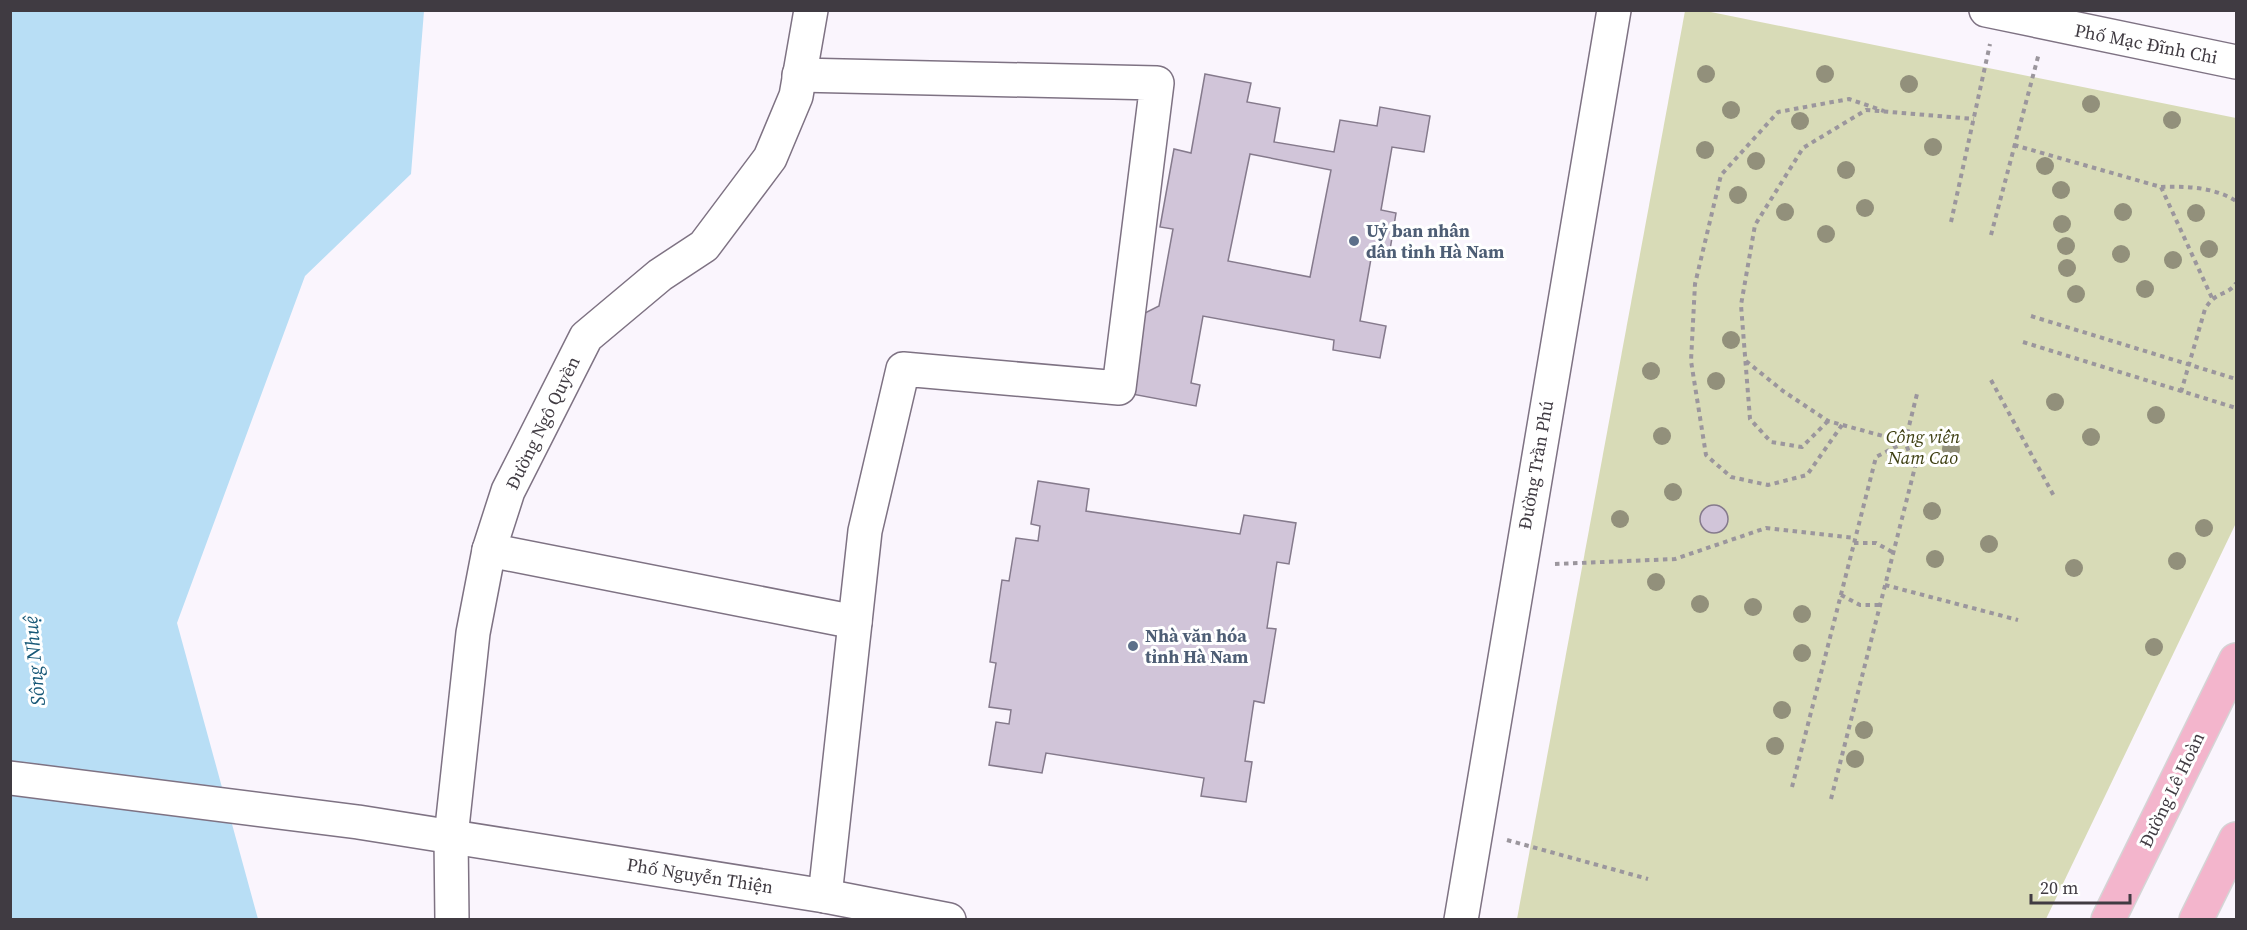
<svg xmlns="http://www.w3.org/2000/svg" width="2247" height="930" font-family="'Source Serif 4',serif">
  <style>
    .green { fill: #d8dbb7 }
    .water { fill: #b8def5 }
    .building { fill: #d1c5d9; stroke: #857a8c; stroke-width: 1.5; fill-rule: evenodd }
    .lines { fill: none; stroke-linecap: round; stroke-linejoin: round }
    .minor-casing { stroke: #7e7283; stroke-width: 36 }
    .major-casing { stroke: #d5d4d5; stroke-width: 36 }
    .path { stroke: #9b969d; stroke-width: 4; stroke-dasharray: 4.5 4.5; stroke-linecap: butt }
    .minor { stroke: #fff; stroke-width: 33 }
    .major { stroke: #f3b5cc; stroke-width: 33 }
    .tree { fill: #92907b }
    .service-dot { fill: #5c6f8a; stroke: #fff; stroke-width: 2 }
    .labels { text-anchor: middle; stroke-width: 6; stroke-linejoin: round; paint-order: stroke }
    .street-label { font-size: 18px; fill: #403b42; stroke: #fff }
    .service-label { font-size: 18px; font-weight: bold; fill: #4e5e75; stroke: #fff; text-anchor: start }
    .park-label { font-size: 18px; font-style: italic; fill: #3d3e10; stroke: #fff }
    .water-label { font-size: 20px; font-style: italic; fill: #185877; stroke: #fff }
  </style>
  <rect width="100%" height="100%" fill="#faf5fd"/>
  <polygon class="green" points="1685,11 1706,11 2236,118 2236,523 2046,919 1517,919"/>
  <polygon class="water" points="10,11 424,11 411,174 305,276 177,623 258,919 11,919"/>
  <g class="building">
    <path d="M1205,74l46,9 -4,19 33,6 -6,34 60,10 6,-32 37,6 3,-19 50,9 -6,36 -32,-5 -11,63 15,3 -7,43 -17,-3 -12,68 26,5 -6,32 -47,-8 1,-10 -131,-24 -12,67 9,2 -4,21 -75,-14 14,-74 24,-12 14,-77 -13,-2 14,-78 17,4zM1250,154l81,16 -21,107 -82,-16z"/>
    <polygon points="1038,481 1089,489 1086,511 1240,534 1244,515 1296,523 1289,564 1277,562 1267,628 1276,629 1264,703 1254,701 1245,761 1252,762 1246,802 1201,796 1204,778 1046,753 1042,773 989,765 996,722 1009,724 1011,710 989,707 996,663 990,662 1002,580 1009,581 1016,538 1038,541 1040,526 1031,524"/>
    <circle cx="1714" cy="519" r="14"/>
  </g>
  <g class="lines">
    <g class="minor-casing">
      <g id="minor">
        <polyline points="1986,10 2236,62"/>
        <polyline points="799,75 1157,83 1119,388 903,369 865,531 825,896"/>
        <polyline points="489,550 855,622"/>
        <polyline points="10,778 358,822 825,896 949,920"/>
        <polyline points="452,920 451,837 473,633 489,550 508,491 586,337 660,275 704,246 770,158 796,96 811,10"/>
        <polyline points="1461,920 1614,10"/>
      </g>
    </g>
    <g class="major-casing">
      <g id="major">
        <polyline points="2108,920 2236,660"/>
        <polyline points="2196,920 2236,839"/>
      </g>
    </g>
    <g class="path">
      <polyline points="2014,145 2161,187 2212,298"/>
      <path d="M2161,187c25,-1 53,0 75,14"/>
      <polyline points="1951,222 1990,44"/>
      <polyline points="1991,235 2039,53"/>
      <polyline points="2031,316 2236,379"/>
      <polyline points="2023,342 2236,408"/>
      <polyline points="1746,361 1783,391 1828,421 1905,442"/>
      <polyline points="1991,380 2055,498"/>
      <path d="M2181,392l24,-83c11,-19 22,-12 31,-26"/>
      <polyline points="1828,421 1802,447 1771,442 1750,419 1741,305 1755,225 1803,148 1866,110 1974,119"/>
      <polyline points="1842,425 1807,475 1768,485 1731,477 1706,455 1691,361 1695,284 1721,175 1778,112 1849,99 1884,111"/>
      <polyline points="1854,543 1876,543 1894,553"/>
      <polyline points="1555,564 1675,559 1766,528 1855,538"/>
      <polyline points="1885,585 2018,620"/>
      <polyline points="1841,595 1860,605 1880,605"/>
      <polyline points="1792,787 1876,457 1905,442"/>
      <polyline points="1831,799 1915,467 1905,442 1918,390"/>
      <polyline points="1507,840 1648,879"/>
    </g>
    <use href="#minor" class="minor"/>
    <use href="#major" class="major"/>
  </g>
  <g class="tree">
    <circle cx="1706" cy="74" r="9"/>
    <circle cx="1825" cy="74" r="9"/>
    <circle cx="1909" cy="84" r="9"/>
    <circle cx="2091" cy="104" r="9"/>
    <circle cx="1731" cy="110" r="9"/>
    <circle cx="2172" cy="120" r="9"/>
    <circle cx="1800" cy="121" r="9"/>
    <circle cx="1933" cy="147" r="9"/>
    <circle cx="1705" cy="150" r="9"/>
    <circle cx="1756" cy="161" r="9"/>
    <circle cx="2045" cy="166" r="9"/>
    <circle cx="1846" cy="170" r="9"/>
    <circle cx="2061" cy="190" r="9"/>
    <circle cx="1738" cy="195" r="9"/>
    <circle cx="1865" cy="208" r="9"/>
    <circle cx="1785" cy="212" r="9"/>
    <circle cx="2123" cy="212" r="9"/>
    <circle cx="2196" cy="213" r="9"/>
    <circle cx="2062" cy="224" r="9"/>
    <circle cx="1826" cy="234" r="9"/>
    <circle cx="2066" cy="246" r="9"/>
    <circle cx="2209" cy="249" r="9"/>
    <circle cx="2121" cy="254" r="9"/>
    <circle cx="2173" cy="260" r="9"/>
    <circle cx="2067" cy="268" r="9"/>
    <circle cx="2145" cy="289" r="9"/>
    <circle cx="2076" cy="294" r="9"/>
    <circle cx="1731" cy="340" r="9"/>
    <circle cx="1651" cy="371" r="9"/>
    <circle cx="1716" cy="381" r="9"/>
    <circle cx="2055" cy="402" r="9"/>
    <circle cx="2156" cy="415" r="9"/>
    <circle cx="1662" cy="436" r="9"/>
    <circle cx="2091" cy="437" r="9"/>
    <circle cx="1951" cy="449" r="9"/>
    <circle cx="1673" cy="492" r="9"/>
    <circle cx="1932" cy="511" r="9"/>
    <circle cx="1620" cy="519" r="9"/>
    <circle cx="2204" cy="528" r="9"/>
    <circle cx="1989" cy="544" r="9"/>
    <circle cx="1935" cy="559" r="9"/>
    <circle cx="2177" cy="561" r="9"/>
    <circle cx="2074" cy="568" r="9"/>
    <circle cx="1656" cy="582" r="9"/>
    <circle cx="1700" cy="604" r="9"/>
    <circle cx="1753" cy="607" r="9"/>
    <circle cx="1802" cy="614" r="9"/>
    <circle cx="2154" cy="647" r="9"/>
    <circle cx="1802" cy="653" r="9"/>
    <circle cx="1782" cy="710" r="9"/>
    <circle cx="1864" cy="730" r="9"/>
    <circle cx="1775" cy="746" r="9"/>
    <circle cx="1855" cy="759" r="9"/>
  </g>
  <g class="service-dot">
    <circle cx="1354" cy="241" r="6"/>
    <circle cx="1133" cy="646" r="6"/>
  </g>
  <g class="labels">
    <g class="street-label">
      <text transform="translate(2146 44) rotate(11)" y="6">Phố Mạc Đĩnh Chi</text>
      <text transform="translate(543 423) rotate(-64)" y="6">Đường Ngô Quyền</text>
      <text transform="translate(1536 465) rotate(-80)" y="6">Đường Trần Phú</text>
      <text transform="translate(2172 790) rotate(-64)" y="6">Đường Lê Hoàn</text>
      <text transform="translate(700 876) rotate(9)" y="6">Phố Nguyễn Thiện</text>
    </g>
    <g class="service-label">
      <text x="1366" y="237">Uỷ ban nhân<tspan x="1366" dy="21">dân tỉnh Hà Nam</tspan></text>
      <text x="1145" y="642">Nhà văn hóa<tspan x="1145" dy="21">tỉnh Hà Nam</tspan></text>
    </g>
    <g class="park-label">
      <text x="1923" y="443">Công viên<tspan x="1923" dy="21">Nam Cao</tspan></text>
    </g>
    <g class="water-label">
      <text transform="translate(34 661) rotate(-95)" y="7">Sông Nhuệ</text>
    </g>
  </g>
  <rect width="2247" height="930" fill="none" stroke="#403b42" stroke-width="24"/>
  <path d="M2031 894v9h99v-9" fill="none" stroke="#403b42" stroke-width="3"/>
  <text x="2040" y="894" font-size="18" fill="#403b42" stroke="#ffffff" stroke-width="4.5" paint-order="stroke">20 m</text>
</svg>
